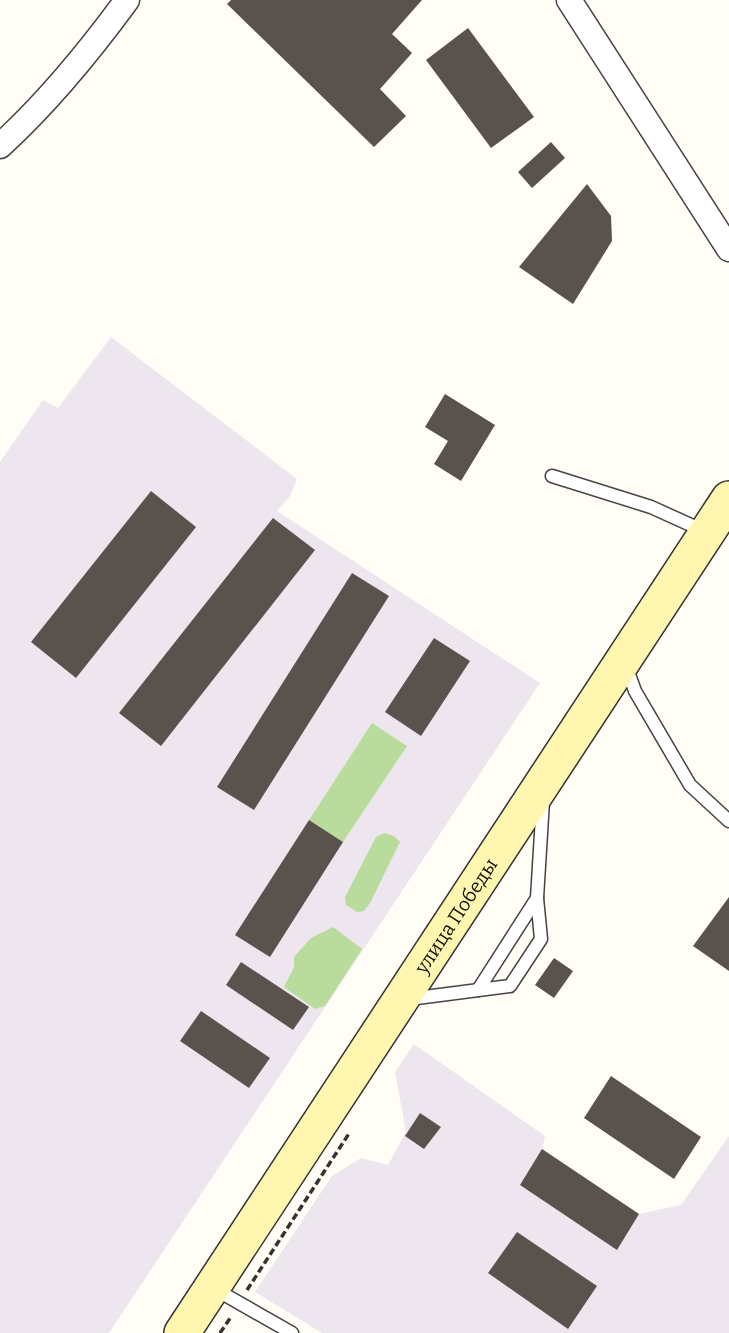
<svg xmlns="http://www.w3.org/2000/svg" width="729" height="1333" font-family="Bitter,serif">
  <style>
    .industrial { fill: #eee6ef }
    .forest { fill: #b9dc9c }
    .building { fill: #5a524d }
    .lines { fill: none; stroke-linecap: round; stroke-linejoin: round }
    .lane-casing { stroke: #444; stroke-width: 15 }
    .street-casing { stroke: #444; stroke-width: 27 }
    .secondary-casing { stroke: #333; stroke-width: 38 }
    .path { stroke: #333; stroke-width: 3.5; stroke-dasharray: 7 3.5; stroke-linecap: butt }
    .lane { stroke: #fff; stroke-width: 12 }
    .street { stroke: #fff; stroke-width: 24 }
    .secondary { stroke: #fff6b0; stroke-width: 35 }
    .labels { text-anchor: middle; stroke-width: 7; stroke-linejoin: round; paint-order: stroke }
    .street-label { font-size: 19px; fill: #111; stroke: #fff }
  </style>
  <rect width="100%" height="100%" fill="#fffdf5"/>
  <g class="industrial">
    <polygon points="111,337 297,479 290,496 277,511 540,683 109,1333 0,1333 0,462 43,400 58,408"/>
    <polygon points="414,1044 545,1136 542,1149 639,1214 681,1205 729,1136 729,1333 322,1333 255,1292 332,1176 361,1158 388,1165 406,1132 395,1072"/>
  </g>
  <g class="forest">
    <polygon points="372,723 407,746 343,842 309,820"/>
    <polygon points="384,833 394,836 400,842 370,903 364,911 357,912 346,905 345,897 376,837"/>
    <polygon points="333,927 362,949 325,1006 315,1009 284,987 294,967 294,957 311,938"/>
  </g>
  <g class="building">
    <polygon points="231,0 422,0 392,34 412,53 380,89 406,116 374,147 227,4"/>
    <polygon points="468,28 534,117 491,148 426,60"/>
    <polygon points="551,142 565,158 532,188 518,172"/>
    <polygon points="587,184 611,216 612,241 573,304 519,267"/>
    <polygon points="445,394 495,425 461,481 434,464 448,441 425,427"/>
    <polygon points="151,491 196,527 76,678 31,642"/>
    <polygon points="273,518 315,550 161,746 119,713"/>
    <polygon points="352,573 389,596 254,810 217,787"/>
    <polygon points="434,638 470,661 421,736 385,712"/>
    <polygon points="309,820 343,842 270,957 235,935"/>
    <polygon points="729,897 729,971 693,946"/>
    <polygon points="554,958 573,971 554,998 535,985"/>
    <polygon points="241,962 309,1007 293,1030 226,985"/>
    <polygon points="201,1011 270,1058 249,1088 180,1041"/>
    <polygon points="611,1076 701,1137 674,1179 584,1118"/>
    <polygon points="420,1113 441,1127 424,1149 405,1136"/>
    <polygon points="542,1149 639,1214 617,1250 520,1185"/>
    <polygon points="517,1232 597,1286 568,1329 488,1273"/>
  </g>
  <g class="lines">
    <g class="lane-casing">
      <g id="lane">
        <polyline points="552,476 651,507 704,531"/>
        <polyline points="626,666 635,691 690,785 729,821"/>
        <polyline points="478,990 537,898"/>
        <polyline points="409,999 510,986 541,939 537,898 543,801"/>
        <polyline points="213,1288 292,1333"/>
      </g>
    </g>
    <g class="street-casing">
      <g id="street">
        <polyline points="569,0 729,249"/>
        <path d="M0,146c47,-43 89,-94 127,-146"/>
      </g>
    </g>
    <g class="secondary-casing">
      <g id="secondary">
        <path id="s1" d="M182,1333l547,-834"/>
      </g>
    </g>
    <g class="path">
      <polyline points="247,1290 350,1132"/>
      <polyline points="220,1333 231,1317"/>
    </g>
    <use href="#lane" class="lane"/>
    <use href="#street" class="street"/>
    <use href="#secondary" class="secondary"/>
  </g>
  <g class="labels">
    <g class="street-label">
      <text dy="7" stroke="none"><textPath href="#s1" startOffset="499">улица Победы</textPath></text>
    </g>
  </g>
</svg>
